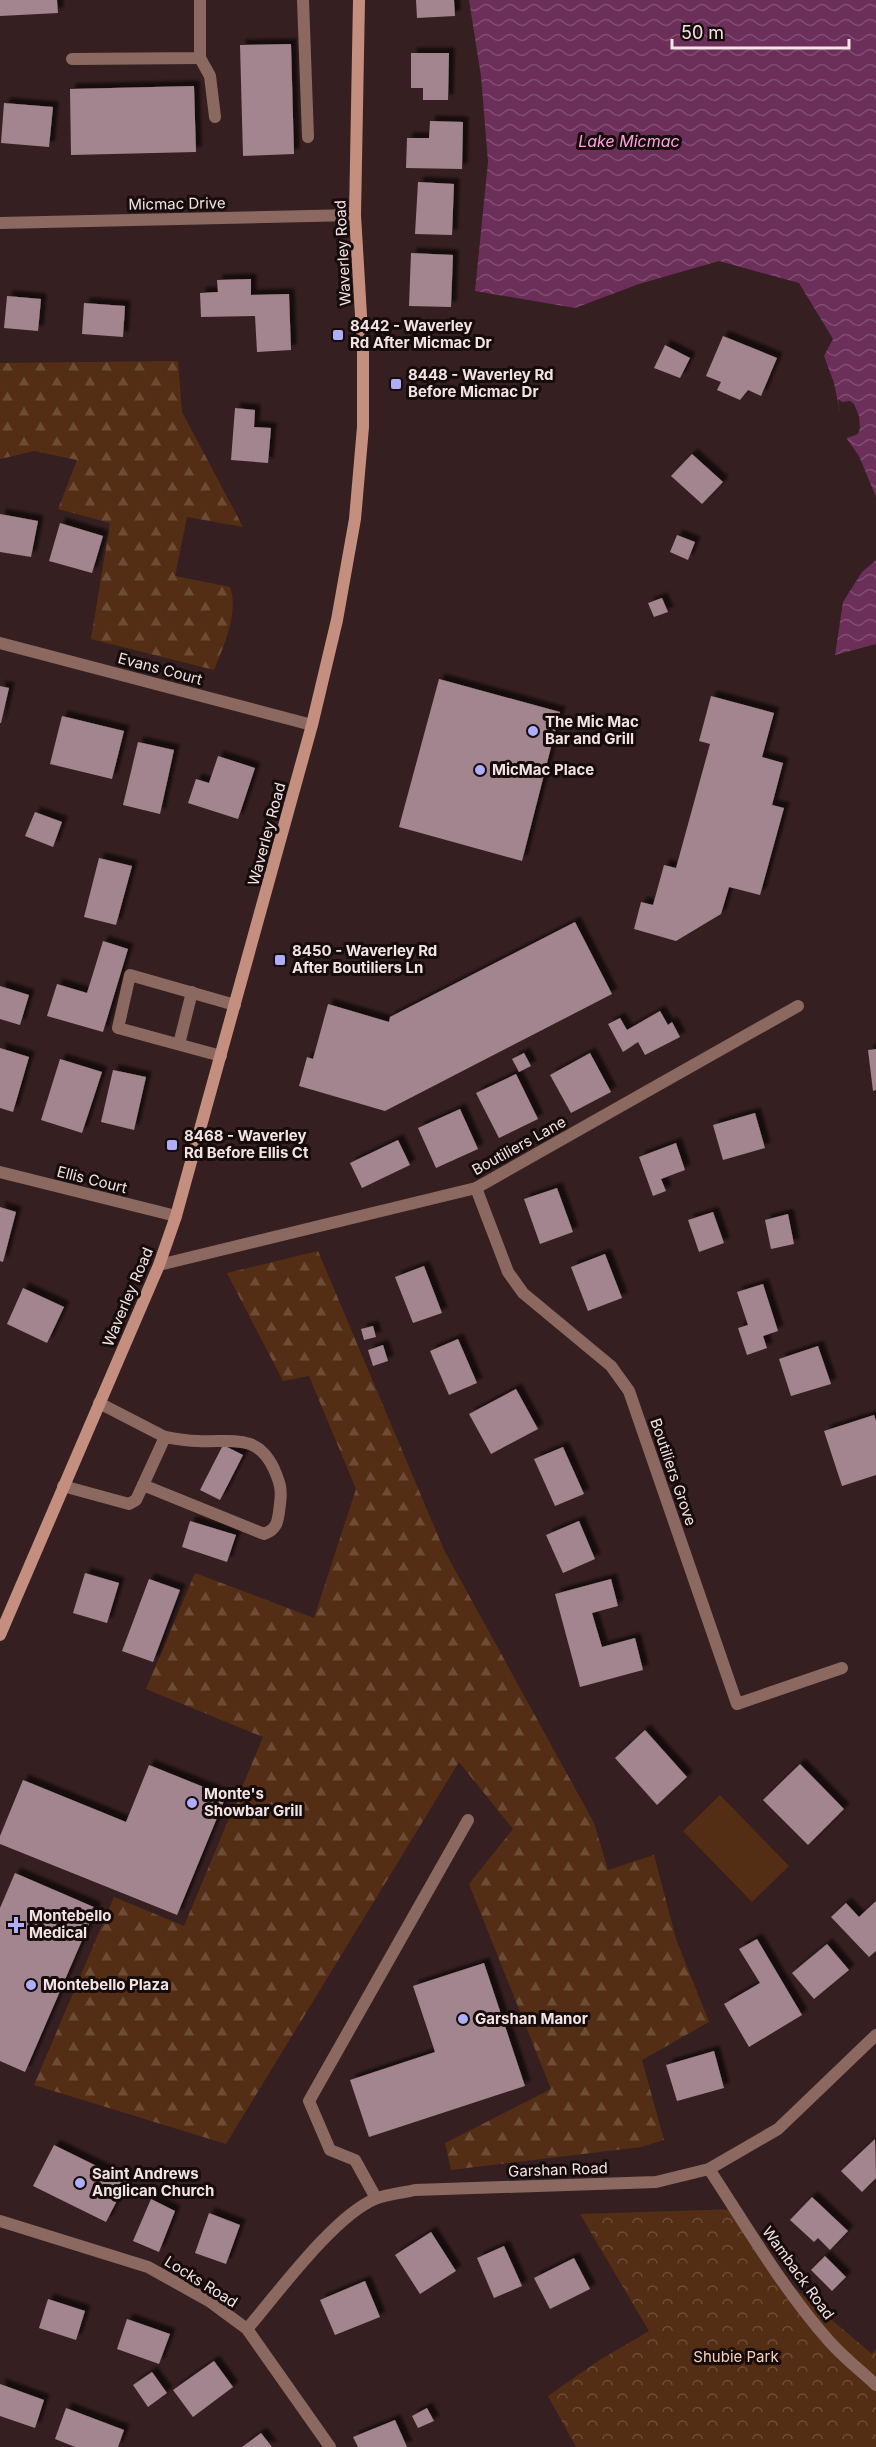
<svg xmlns="http://www.w3.org/2000/svg" width="876" height="2447" font-family="Inter,sans-serif">
  <style>
    .forest { fill: url(#forest-firs) }
    .park { fill: url(#park-crowns) }
    .pitch { fill: #542e14 }
    .water { fill: url(#water-waves) }
    .pier { fill: #361f20 }
    .building { fill: #a2858e; filter: url(#shadow) }
    .lines { fill: none; stroke-linecap: round; stroke-linejoin: round }
    .lane { stroke: #8c6960; stroke-width: 12 }
    .street { stroke: #8c6960; stroke-width: 12 }
    .secondary { stroke: #c58f80; stroke-width: 12 }
    .poi-dot { fill: #afaefa; stroke: #170c0c; stroke-width: 2 }
    .labels { text-anchor: middle; stroke-width: 6; stroke-linejoin: round; paint-order: stroke }
    .street-label { font-size: 15px; fill: #f4e3e4; stroke: #170c0c }
    .poi-label { font-size: 15px; font-weight: bold; fill: #f4e3e4; stroke: #170c0c; text-anchor: start }
    .park-label { font-size: 15px; fill: #f8d2bb; stroke: #170c0c }
    .water-label { font-size: 16px; font-style: italic; fill: #ffa2e1; stroke: #170c0c }
  </style>
  <defs>
    <pattern id="forest-firs" width="22" height="20" patternUnits="userSpaceOnUse" patternTransform="scale(1.5)"><rect width="22" height="20" fill="#542e14"/><path d="M5 1l3.5 6h-7zM16 11l3.5 6h-7z" fill="#6d4c36"/></pattern>
    <pattern id="park-crowns" width="20" height="18" patternUnits="userSpaceOnUse" patternTransform="scale(1.5)"><rect width="20" height="18" fill="#542e14"/><path d="M2 6a3 3 0 1 1 6 0M12 15a3 3 0 1 1 6 0" fill="none" stroke="#6d4c36"/></pattern>
    <pattern id="water-waves" width="16" height="10" patternUnits="userSpaceOnUse" patternTransform="scale(1.5)"><rect width="16" height="10" fill="#6c2f5a"/><path d="M0 5q4-4 8 0t8 0" fill="none" stroke="#824d72"/></pattern>
    <filter id="shadow"><feDropShadow dx="5.5" dy="-5.5" stdDeviation="1.5" flood-color="#0009"/></filter>
  </defs>
  <rect width="100%" height="100%" fill="#361f20"/>
  <g class="forest">
    <path d="M178,361l4,51 61,115 -56,-10 -12,59 55,11c9,26 -6,58 -16,83l-123,-31 19,-116 -52,-14 19,-49 -43,-9 -34,8v-96z"/>
    <polygon points="318,1251 444,1550 594,1823 608,1870 654,1855 676,1939 709,2022 642,2060 664,2140 641,2147 451,2170 445,2143 551,2089 469,1884 513,1829 459,1762 226,2144 34,2085 114,1897 184,1926 263,1737 146,1689 195,1573 314,1618 356,1489 309,1376 283,1381 227,1273"/>
  </g>
  <polygon class="park" points="740,2209 763,2257 800,2293 872,2354 876,2348 876,2447 576,2447 548,2396 598,2361 649,2331 580,2214"/>
  <polygon class="pitch" points="720,1795 789,1866 752,1902 683,1831"/>
  <g class="water">
    <polygon points="469,0 876,0 876,497 859,456 845,436 834,383 824,356 833,339 799,283 719,261 639,284 575,308 475,291 488,162 481,76"/>
    <polygon points="876,560 876,644 835,655 843,602 862,572"/>
  </g>
  <polygon class="pier" points="838,399 842,402 850,401 854,404 859,416 860,428 858,434 844,439"/>
  <g class="building">
    <polygon points="0,0 57,0 58,13 0,16"/>
    <polygon points="416,0 454,0 455,16 417,18"/>
    <polygon points="291,44 294,154 243,156 240,45"/>
    <polygon points="411,53 449,53 448,100 423,100 423,88 411,88"/>
    <polygon points="194,86 196,152 71,155 70,89"/>
    <polygon points="4,103 53,107 49,147 1,143"/>
    <polygon points="430,121 463,122 462,169 406,168 407,138 429,138"/>
    <polygon points="418,182 454,184 452,235 415,234"/>
    <polygon points="411,253 453,255 451,307 409,306"/>
    <polygon points="251,279 251,295 289,294 291,350 257,352 255,316 201,317 200,293 218,292 217,280"/>
    <polygon points="7,296 41,299 38,331 4,328"/>
    <polygon points="84,303 125,306 123,337 82,334"/>
    <polygon points="723,336 777,358 761,396 748,390 740,400 717,390 721,382 706,376"/>
    <polygon points="665,345 690,358 680,378 654,368"/>
    <polygon points="235,408 255,410 254,427 271,428 268,463 231,460"/>
    <polygon points="692,454 723,482 702,504 671,476"/>
    <polygon points="0,514 38,521 31,557 0,552"/>
    <polygon points="60,523 103,536 92,573 49,561"/>
    <polygon points="677,535 695,542 688,560 670,552"/>
    <polygon points="662,598 668,612 654,617 648,603"/>
    <polygon points="439,679 560,712 522,861 399,827"/>
    <polygon points="0,686 9,688 1,723 0,723"/>
    <polygon points="711,696 774,713 762,757 783,763 772,805 784,808 760,895 729,887 721,914 676,941 634,929 641,902 653,905 664,865 676,868 710,744 699,741"/>
    <polygon points="62,716 124,731 112,779 50,764"/>
    <polygon points="138,742 174,750 160,814 123,805"/>
    <polygon points="218,756 255,768 238,819 188,803 196,779 209,783"/>
    <polygon points="35,812 62,822 53,847 25,836"/>
    <polygon points="99,858 132,866 116,925 84,917"/>
    <polygon points="575,922 612,994 385,1111 299,1086 307,1057 313,1059 328,1004 389,1022 390,1017"/>
    <polygon points="103,941 128,949 103,1032 47,1016 57,984 87,993"/>
    <polygon points="0,986 29,995 20,1025 0,1019"/>
    <polygon points="660,1011 668,1025 672,1022 680,1037 645,1055 638,1042 623,1052 608,1024 620,1018 627,1030"/>
    <polygon points="0,1048 29,1057 13,1112 0,1108"/>
    <polygon points="876,1049 876,1090 873,1091 868,1050"/>
    <polygon points="524,1053 531,1066 519,1072 512,1059"/>
    <polygon points="590,1053 611,1092 571,1113 550,1075"/>
    <polygon points="60,1059 102,1072 82,1133 41,1120"/>
    <polygon points="113,1070 146,1077 134,1130 101,1122"/>
    <polygon points="516,1074 538,1119 499,1138 476,1093"/>
    <polygon points="460,1109 478,1149 436,1168 418,1128"/>
    <polygon points="755,1113 765,1148 723,1160 713,1125"/>
    <polygon points="398,1140 410,1165 362,1188 350,1163"/>
    <polygon points="676,1143 685,1170 661,1179 666,1191 653,1196 639,1157"/>
    <polygon points="557,1188 573,1232 540,1244 524,1199"/>
    <polygon points="0,1207 16,1212 3,1262 0,1261"/>
    <polygon points="713,1212 724,1243 699,1252 688,1220"/>
    <polygon points="788,1214 794,1244 771,1249 765,1220"/>
    <polygon points="605,1254 622,1298 588,1311 571,1267"/>
    <polygon points="424,1266 442,1313 413,1323 395,1277"/>
    <polygon points="763,1284 778,1331 763,1336 767,1348 747,1355 738,1328 748,1325 737,1292"/>
    <polygon points="23,1288 64,1307 47,1343 7,1324"/>
    <polygon points="373,1326 376,1337 364,1340 361,1329"/>
    <polygon points="458,1339 477,1383 449,1395 430,1351"/>
    <polygon points="383,1345 388,1361 373,1366 368,1350"/>
    <polygon points="818,1346 831,1384 791,1396 779,1359"/>
    <polygon points="516,1389 538,1429 491,1454 469,1414"/>
    <polygon points="874,1415 876,1421 876,1475 842,1486 824,1431"/>
    <polygon points="223,1445 243,1455 220,1500 200,1490"/>
    <polygon points="563,1447 584,1494 555,1506 534,1459"/>
    <polygon points="190,1521 236,1535 227,1562 182,1547"/>
    <polygon points="579,1521 595,1559 563,1573 546,1535"/>
    <polygon points="85,1573 119,1583 107,1623 73,1613"/>
    <polygon points="149,1579 180,1590 153,1662 122,1651"/>
    <polygon points="611,1579 618,1606 592,1613 602,1647 635,1638 643,1670 580,1687 555,1594"/>
    <polygon points="645,1730 687,1777 657,1805 615,1758"/>
    <polygon points="800,1764 844,1809 808,1845 763,1800"/>
    <polygon points="149,1765 226,1796 177,1915 0,1844 0,1836 23,1780 126,1822"/>
    <polygon points="15,1873 96,1908 25,2072 0,2061 0,1908"/>
    <polygon points="876,1901 876,1951 869,1957 831,1917 846,1903 859,1917"/>
    <polygon points="757,1939 802,2015 749,2047 724,2004 760,1983 739,1949"/>
    <polygon points="827,1944 849,1970 814,1999 792,1973"/>
    <polygon points="484,1963 525,2086 369,2137 350,2080 435,2052 413,1986"/>
    <polygon points="714,2051 724,2088 677,2101 666,2065"/>
    <polygon points="875,2139 876,2178 862,2192 841,2171"/>
    <polygon points="54,2145 127,2181 106,2222 33,2186"/>
    <polygon points="812,2197 848,2231 830,2250 818,2238 814,2242 790,2220"/>
    <polygon points="151,2199 175,2211 159,2252 133,2241"/>
    <polygon points="209,2213 240,2225 226,2264 195,2253"/>
    <polygon points="431,2232 456,2271 420,2294 395,2255"/>
    <polygon points="504,2246 522,2286 494,2298 477,2258"/>
    <polygon points="825,2256 846,2277 832,2291 811,2270"/>
    <polygon points="574,2258 590,2289 550,2309 534,2278"/>
    <polygon points="365,2281 380,2317 335,2335 320,2300"/>
    <polygon points="48,2299 85,2311 76,2340 39,2328"/>
    <polygon points="127,2319 170,2334 159,2364 117,2349"/>
    <polygon points="214,2361 233,2387 193,2417 173,2390"/>
    <polygon points="152,2372 167,2393 148,2407 133,2385"/>
    <polygon points="0,2384 44,2400 35,2428 0,2416"/>
    <polygon points="66,2408 124,2430 118,2447 75,2447 55,2439"/>
    <polygon points="427,2408 434,2421 418,2428 412,2416"/>
    <polygon points="395,2420 407,2447 358,2447 353,2437"/>
    <polygon points="261,2433 272,2447 242,2447"/>
  </g>
  <g class="lines">
    <g class="lane">
      <polyline points="303,0 308,137"/>
      <polyline points="200,58 210,76 215,117"/>
      <polyline points="72,59 200,58 200,0"/>
      <polyline points="179,1044 192,992"/>
      <polyline points="221,1056 118,1028 130,975 235,1005"/>
      <polyline points="99,1403 165,1437 143,1485"/>
      <path d="M63,1486l66,18 7,-4 7,-15 121,49c15,-5 14,-16 16,-30 2,-15 0,-21 -6,-35 -17,-37 -44,-26 -76,-28 -11,0 -22,-2 -33,-4"/>
      <path d="M709,2169c38,58 74,120 120,172 14,16 32,30 47,44"/>
      <polyline points="376,2198 355,2160 330,2150 309,2101 468,1820"/>
    </g>
    <g class="street">
      <polyline points="0,223 355,215"/>
      <polyline points="0,643 312,725"/>
      <polyline points="0,1172 176,1216"/>
      <polyline points="476,1188 508,1272 523,1293 611,1366 629,1391 737,1704 842,1668"/>
      <polyline points="159,1265 476,1188 798,1006"/>
      <polyline points="0,2221 148,2267 209,2301 247,2329 330,2447"/>
      <path d="M247,2329c30,-35 87,-113 128,-130 12,-5 27,-6 40,-9l241,-8 53,-13 69,-40 98,-94"/>
    </g>
    <polyline class="secondary" points="0,1635 159,1265 176,1216 312,725 337,620 355,519 363,427 363,349 355,215 359,0"/>
  </g>
  <g class="poi-dot">
    <rect x="332" y="329" width="12" height="12" rx="3"/>
    <rect x="390" y="378" width="12" height="12" rx="3"/>
    <circle cx="533" cy="731" r="6"/>
    <circle cx="480" cy="770" r="6"/>
    <rect x="274" y="954" width="12" height="12" rx="3"/>
    <rect x="166" y="1139" width="12" height="12" rx="3"/>
    <circle cx="192" cy="1803" r="6"/>
    <path d="M13 1916h6v6h6v6h-6v6h-6v-6h-6v-6h6z"/>
    <circle cx="31" cy="1985" r="6"/>
    <circle cx="463" cy="2019" r="6"/>
    <circle cx="80" cy="2183" r="6"/>
  </g>
  <g class="labels">
    <g class="street-label">
      <text transform="translate(177 204) rotate(-1)" y="5">Micmac Drive</text>
      <text transform="translate(343 253) rotate(-93)" y="5">Waverley Road</text>
      <text transform="translate(160 669) rotate(15)" y="5">Evans Court</text>
      <text transform="translate(267 834) rotate(-75)" y="5">Waverley Road</text>
      <text transform="translate(519 1146) rotate(-29)" y="5">Boutiliers Lane</text>
      <text transform="translate(92 1180) rotate(14)" y="5">Ellis Court</text>
      <text transform="translate(128 1297) rotate(-67)" y="5">Waverley Road</text>
      <text transform="translate(673 1472) rotate(71)" y="5">Boutiliers Grove</text>
      <text transform="translate(558 2170) rotate(-2)" y="5">Garshan Road</text>
      <text transform="translate(798 2273) rotate(54)" y="5">Wamback Road</text>
      <text transform="translate(201 2282) rotate(32)" y="5">Locks Road</text>
    </g>
    <g class="poi-label">
      <text x="350" y="331">8442 - Waverley<tspan x="350" dy="17">Rd After Micmac Dr</tspan></text>
      <text x="408" y="380">8448 - Waverley Rd<tspan x="408" dy="17">Before Micmac Dr</tspan></text>
      <text x="545" y="727">The Mic Mac<tspan x="545" dy="17">Bar and Grill</tspan></text>
      <text x="492" y="775">MicMac Place</text>
      <text x="292" y="956">8450 - Waverley Rd<tspan x="292" dy="17">After Boutiliers Ln</tspan></text>
      <text x="184" y="1141">8468 - Waverley<tspan x="184" dy="17">Rd Before Ellis Ct</tspan></text>
      <text x="204" y="1799">Monte's<tspan x="204" dy="17">Showbar Grill</tspan></text>
      <text x="29" y="1921">Montebello<tspan x="29" dy="17">Medical</tspan></text>
      <text x="43" y="1990">Montebello Plaza</text>
      <text x="475" y="2024">Garshan Manor</text>
      <text x="92" y="2179">Saint Andrews<tspan x="92" dy="17">Anglican Church</tspan></text>
    </g>
    <g class="park-label">
      <text x="736" y="2362">Shubie Park</text>
    </g>
    <g class="water-label">
      <text x="629" y="147">Lake Micmac</text>
    </g>
  </g>
  <path d="M672 39v9h177v-9" fill="none" stroke="#f4e3e4" stroke-width="3"/>
  <text x="681" y="39" font-size="18" fill="#f4e3e4" stroke="#170c0c" stroke-width="4.5" paint-order="stroke">50 m</text>
</svg>
